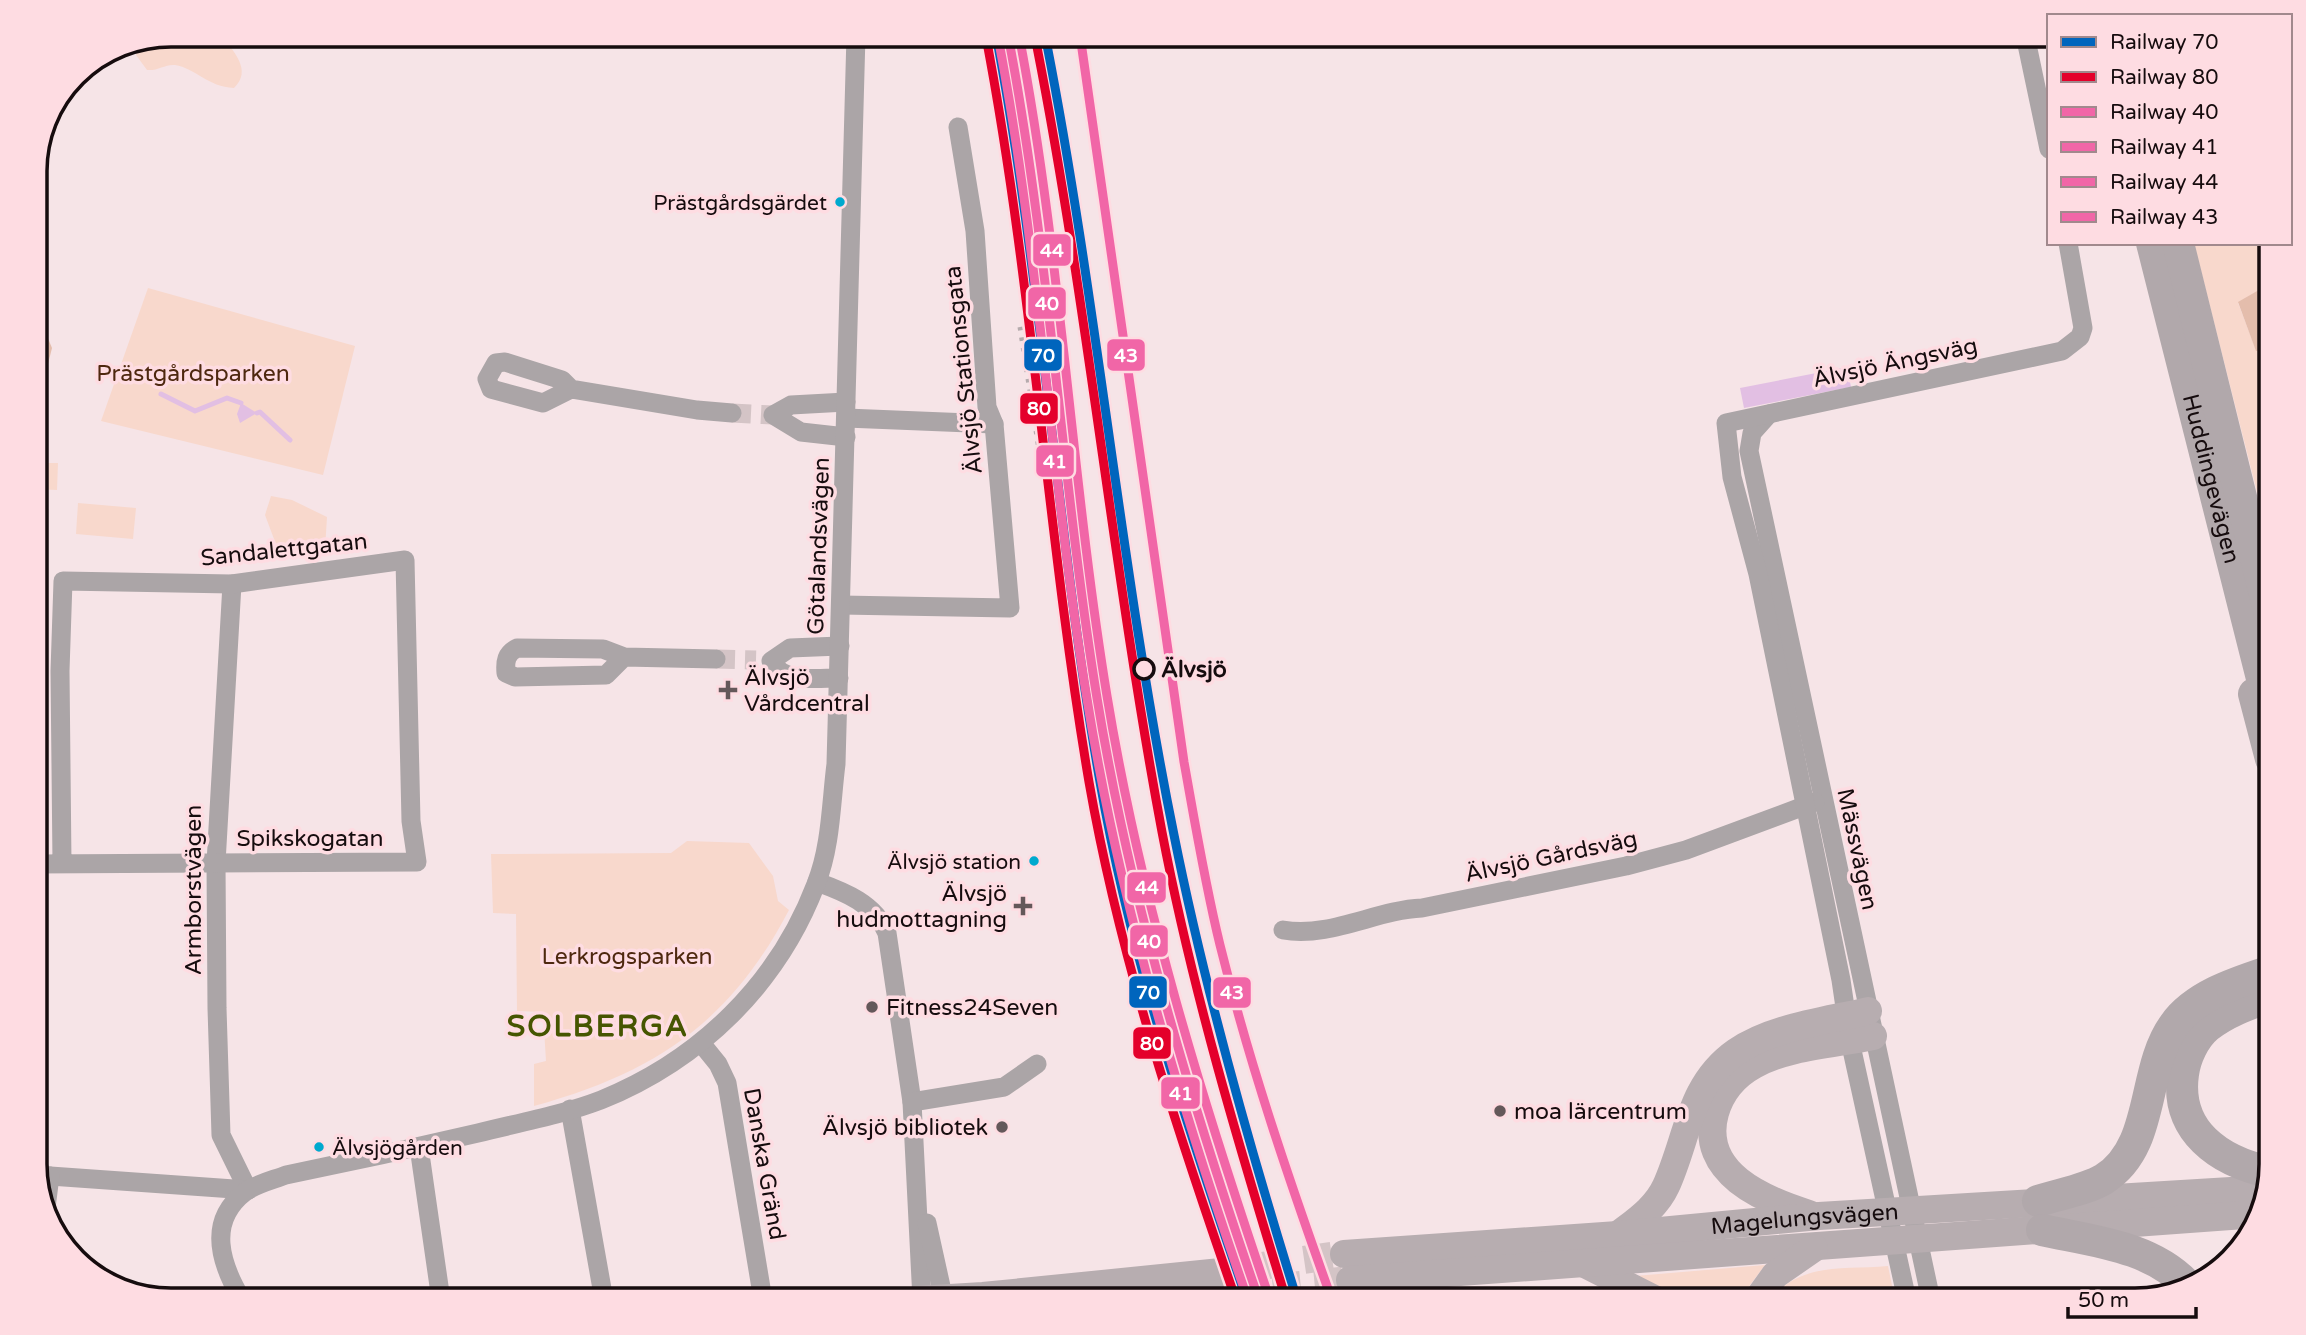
<svg xmlns="http://www.w3.org/2000/svg" width="2306" height="1335" font-family="'Varela Round',sans-serif">
  <style>
    .green { fill: #f8d8cc }
    .forest { fill: #e4bdac }
    .water { fill: #e2bfe3 }
    .lines { fill: none; stroke-linecap: round; stroke-linejoin: round }
    .stream { stroke: #e2bfe3; stroke-width: 5 }
    .street-tunnel { stroke: #d4c4c6; stroke-width: 19; stroke-dasharray: 19 10; stroke-linecap: butt }
    .secondary-tunnel { stroke: #d4c4c6; stroke-width: 28; stroke-dasharray: 28 14; stroke-linecap: butt }
    .street { stroke: #aba5a7; stroke-width: 19 }
    .secondary { stroke: #b7adb0; stroke-width: 28 }
    .primary { stroke: #b1a8ab; stroke-width: 32 }
    .rail { stroke: #b5abad; stroke-width: 5; stroke-dasharray: 3.5 7; stroke-linecap: butt }
    .rail-1-casing { stroke: #fedce2; stroke-width: 14 }
    .rail-2-casing { stroke: #fedce2; stroke-width: 14 }
    .rail-3-casing { stroke: #fedce2; stroke-width: 14 }
    .rail-4-casing { stroke: #fedce2; stroke-width: 14 }
    .rail-5-casing { stroke: #fedce2; stroke-width: 14 }
    .rail-6-casing { stroke: #fedce2; stroke-width: 14 }
    .rail-1 { stroke: #0065bd; stroke-width: 9 }
    .rail-2 { stroke: #e4002b; stroke-width: 9 }
    .rail-3 { stroke: #f166a7; stroke-width: 9 }
    .rail-4 { stroke: #f166a7; stroke-width: 9 }
    .rail-5 { stroke: #f166a7; stroke-width: 9 }
    .rail-6 { stroke: #f166a7; stroke-width: 9 }
    .bus-dot { fill: #00a9ce; stroke: #fedce2; stroke-width: 2.5 }
    .stop-dot { fill: #fedce2; stroke: #160c0e; stroke-width: 3.5 }
    .poi-dot { fill: #64585a; stroke: #fedce2; stroke-width: 2.5 }
    .labels { text-anchor: middle; stroke-width: 7; stroke-linejoin: round; paint-order: stroke }
    .bus-label { font-size: 21px; fill: #160c0e; stroke: #fedce2; text-anchor: end }
    .street-label { font-size: 23px; fill: #160c0e; stroke: #fedce2 }
    .park-label { font-size: 23px; fill: #4e280f; stroke: #fedce2 }
    .stop-label { font-size: 23px; font-weight: bold; fill: #160c0e; stroke: #fedce2; text-anchor: start }
    .poi-label { font-size: 23px; fill: #160c0e; stroke: #fedce2; text-anchor: start }
    .district-label { font-size: 30px; font-weight: bold; letter-spacing: 2px; fill: #465501; stroke: #fedce2 }
    .rim { fill: none; stroke: #160c0e; stroke-width: 3.5 }
    .line-badge { stroke: #fedce2; stroke-width: 2.5 }
    .badge-label { font-size: 19px; text-anchor: middle; font-weight: bold; fill: #fff }
  </style>
  <rect width="100%" height="100%" fill="#f6e4e7"/>
  <g class="green">
    <path d="M171,35h50c12,16 32,35 13,53 -26,-1 -39,-20 -59,-23 -10,-1 -17,6 -28,5l-11,-15 4,-14z"/>
    <polygon points="2194,243 2271,243 2271,283 2238,303 2256,350 2271,347 2271,547"/>
    <polygon points="148,288 355,346 323,475 101,421"/>
    <polygon points="35,463 58,463 57,490 35,489"/>
    <polygon points="271,496 292,500 327,517 325,549 277,547 265,515"/>
    <polygon points="78,503 136,508 133,539 76,534"/>
    <path d="M687,841l62,2 24,33 5,25 11,9c-59,113 -135,163 -255,196v-42l12,-3 -3,-49 -26,-1 -1,-97 -23,-1 -2,-59 180,-1z"/>
    <polygon points="1765,1265 1750,1285 1745,1300 1676,1300 1635,1276"/>
    <path d="M1888,1266l7,34h-125c30,-38 73,-30 118,-34z"/>
  </g>
  <g class="forest">
    <polygon points="2271,283 2271,347 2256,351 2238,302"/>
    <polygon points="35,307 52,348 35,415"/>
  </g>
  <g class="water">
    <polygon points="1847,367 1851,387 1744,408 1740,388"/>
    <polygon points="241,403 257,413 240,423 237,414"/>
  </g>
  <g class="lines">
    <g class="stream">
      <polyline points="161,394 195,411 227,398 241,403"/>
      <polyline points="257,413 260,412 290,440"/>
    </g>
    <g class="street-tunnel">
      <polyline points="732,413 773,415"/>
      <polyline points="716,659 756,660"/>
    </g>
    <g class="secondary-tunnel">
      <polyline points="1221,1272 1344,1254"/>
      <polyline points="1231,1292 1350,1280"/>
    </g>
    <g class="street">
      <polyline points="813,35 856,39"/>
      <polyline points="2025,35 2049,149"/>
      <polyline points="571,389 562,380 505,362 496,363 487,379 491,389 543,403 571,389 697,410 732,413"/>
      <polyline points="1769,414 1752,433 1749,451 1931,1300"/>
      <polyline points="846,418 994,424"/>
      <polyline points="846,437 801,432 773,415 791,405 846,402"/>
      <polyline points="232,584 216,863 217,1008 221,1135 248,1190"/>
      <polyline points="841,605 1010,608 994,424 987,407 975,231 958,127"/>
      <path d="M624,657l-18,18 -91,2 -9,-4c-1,-12 0,-19 11,-25l86,1 21,8 92,2"/>
      <path d="M839,678c-23,0 -55,6 -68,-17l19,-13 50,-2"/>
      <polyline points="35,864 417,862 411,821 405,560 232,584 63,581 60,671 62,863"/>
      <path d="M817,882c28,10 58,22 70,51l25,169 10,198"/>
      <path d="M1283,930c48,8 93,-20 139,-22l204,-42 60,-16 129,-48"/>
      <polyline points="701,1043 718,1064 727,1083 763,1300"/>
      <polyline points="912,1102 1004,1087 1037,1064"/>
      <polyline points="570,1109 604,1300"/>
      <polyline points="419,1147 441,1300"/>
      <polyline points="36,1175 248,1190"/>
      <polyline points="46,1208 50,1176"/>
      <polyline points="927,1223 944,1300"/>
      <path d="M242,1300c-21,-35 -36,-78 3,-108 11,-8 28,-12 41,-17 64,-13 128,-27 192,-42 40,-10 84,-18 123,-33 99,-40 177,-116 215,-216 15,-37 15,-81 20,-120l20,-729"/>
      <polyline points="1907,1300 1850,1041 1841,980 1758,574 1732,477 1726,423 2062,351 2080,337 2083,328 2068,243"/>
    </g>
    <g class="secondary">
      <path d="M1809,1214c-45,-14 -111,-41 -94,-101 6,-21 19,-37 39,-48 34,-19 81,-21 119,-29"/>
      <path d="M1618,1235c18,-14 38,-27 48,-49 22,-48 23,-101 70,-134 36,-25 90,-31 132,-41"/>
      <path id="s1" d="M1344,1254l274,-19 201,-19 445,-27"/>
      <polyline points="1585,1264 1656,1300"/>
      <polyline points="1350,1280 2258,1214"/>
      <polyline points="917,1300 983,1296 1221,1272"/>
      <polyline points="1173,1300 1231,1292"/>
      <polyline points="1757,1300 1775,1275 1814,1248"/>
    </g>
    <g class="primary">
      <path id="s2" d="M2152,243l119,471"/>
      <polyline points="2178,243 2271,618"/>
      <polyline points="2254,694 2271,759"/>
      <path d="M2269,1172c-50,-11 -94,-41 -86,-98 2,-16 11,-36 24,-47 19,-15 42,-23 64,-31"/>
      <path d="M2038,1201c21,-7 48,-11 66,-22 52,-33 37,-108 70,-154 21,-30 64,-43 97,-54"/>
      <path d="M2042,1230c50,11 110,16 146,56"/>
    </g>
    <polyline class="rail" points="1020,327 1057,566"/>
    <g class="rail-1-casing">
      <g id="rail-1">
        <path d="M996,35c47,247 60,499 104,747 31,177 88,348 147,518"/>
        <path d="M1047,45c51,262 74,529 127,790 31,155 74,307 121,458"/>
      </g>
    </g>
    <g class="rail-2-casing">
      <g id="rail-2">
        <path d="M986,37c47,247 61,498 103,745 31,177 88,348 147,518"/>
        <path d="M1037,47c51,260 76,524 125,785 30,157 76,311 123,464"/>
      </g>
    </g>
    <g class="rail-3-casing">
      <path id="rail-3" d="M1008,35c42,220 53,443 89,663 34,206 94,405 162,602"/>
    </g>
    <g class="rail-4-casing">
      <path id="rail-4" d="M998,37c42,219 53,442 89,662 33,205 93,405 161,601"/>
    </g>
    <g class="rail-5-casing">
      <path id="rail-5" d="M1019,35c42,219 52,442 88,661 34,206 95,404 162,601"/>
    </g>
    <g class="rail-6-casing">
      <path id="rail-6" d="M1080,35l104,727c11,61 21,122 36,183 30,121 70,238 112,355"/>
    </g>
    <use href="#rail-1" class="rail-1"/>
    <use href="#rail-2" class="rail-2"/>
    <use href="#rail-3" class="rail-3"/>
    <use href="#rail-4" class="rail-4"/>
    <use href="#rail-5" class="rail-5"/>
    <use href="#rail-6" class="rail-6"/>
  </g>
  <g class="bus-dot">
    <circle cx="840" cy="202" r="6"/>
    <circle cx="1034" cy="861" r="6"/>
    <circle cx="319" cy="1147" r="6"/>
  </g>
  <circle class="stop-dot" cx="1144" cy="669" r="10"/>
  <g class="poi-dot">
    <path d="M724.5 679.5h7v7h7v7h-7v7h-7v-7h-7v-7h7z"/>
    <path d="M1019.5 895.5h7v7h7v7h-7v7h-7v-7h-7v-7h7z"/>
    <circle cx="872" cy="1007" r="7"/>
    <circle cx="1500" cy="1111" r="7"/>
    <circle cx="1002" cy="1127" r="7"/>
  </g>
  <g class="labels">
    <g class="bus-label">
      <text x="827" y="210">Prästgårdsgärdet</text>
      <text x="1021" y="869">Älvsjö station</text>
      <text x="332" y="1155" text-anchor="start">Älvsjögården</text>
    </g>
    <g class="street-label">
      <text transform="translate(1895 362) rotate(-12)" y="8">Älvsjö Ängsväg</text>
      <text transform="translate(963 370) rotate(-96)" y="8">Älvsjö Stationsgata</text>
      <text dy="8" stroke="none"><textPath href="#s2" startOffset="243">Huddingevägen</textPath></text>
      <text transform="translate(818 546) rotate(-88)" y="8">Götalandsvägen</text>
      <text transform="translate(284 549) rotate(-6)" y="8">Sandalettgatan</text>
      <text x="310" y="846">Spikskogatan</text>
      <text transform="translate(1858 849) rotate(78)" y="8">Mässvägen</text>
      <text transform="translate(1551 856) rotate(-12)" y="8">Älvsjö Gårdsväg</text>
      <text transform="translate(193 890) rotate(-90)" y="8">Armborstvägen</text>
      <text transform="translate(765 1164) rotate(80)" y="8">Danska Gränd</text>
      <text dy="8" stroke="none"><textPath href="#s1" startOffset="462">Magelungsvägen</textPath></text>
    </g>
    <g class="park-label">
      <text x="193" y="381">Prästgårdsparken</text>
      <text x="627" y="964">Lerkrogsparken</text>
    </g>
    <g class="stop-label">
      <text x="1161" y="677">Älvsjö</text>
    </g>
    <g class="poi-label">
      <text x="744" y="685">Älvsjö<tspan x="744" dy="26">Vårdcentral</tspan></text>
      <text x="1007" y="901" text-anchor="end">Älvsjö<tspan x="1007" dy="26">hudmottagning</tspan></text>
      <text x="886" y="1015">Fitness24Seven</text>
      <text x="1514" y="1119">moa lärcentrum</text>
      <text x="988" y="1135" text-anchor="end">Älvsjö bibliotek</text>
    </g>
    <g class="district-label">
      <text x="598" y="1036">SOLBERGA</text>
    </g>
  </g>
  <path d="M0 0H2306V1335H0ZM171 47H2135A124 124 0 0 1 2259 171V1164A124 124 0 0 1 2135 1288H171A124 124 0 0 1 47 1164V171A124 124 0 0 1 171 47Z" fill="#fedce2" fill-rule="evenodd"/>
  <path class="rim" d="M171 47H2135A124 124 0 0 1 2259 171V1164A124 124 0 0 1 2135 1288H171A124 124 0 0 1 47 1164V171A124 124 0 0 1 171 47Z"/>
  <g class="line-badge">
    <rect x="1032" y="233" width="40" height="34" rx="7" fill="#f166a7"/>
    <rect x="1027" y="286" width="40" height="34" rx="7" fill="#f166a7"/>
    <rect x="1023" y="338" width="40" height="34" rx="7" fill="#0065bd"/>
    <rect x="1106" y="338" width="40" height="34" rx="7" fill="#f166a7"/>
    <rect x="1019" y="392" width="40" height="33" rx="7" fill="#e4002b"/>
    <rect x="1035" y="444" width="40" height="34" rx="7" fill="#f166a7"/>
    <rect x="1126" y="871" width="41" height="33" rx="7" fill="#f166a7"/>
    <rect x="1129" y="924" width="40" height="34" rx="7" fill="#f166a7"/>
    <rect x="1128" y="975" width="40" height="34" rx="7" fill="#0065bd"/>
    <rect x="1212" y="976" width="40" height="33" rx="7" fill="#f166a7"/>
    <rect x="1132" y="1026" width="40" height="34" rx="7" fill="#e4002b"/>
    <rect x="1160" y="1076" width="41" height="34" rx="7" fill="#f166a7"/>
  </g>
  <g class="badge-label">
    <text x="1052" y="257">44</text>
    <text x="1047" y="310">40</text>
    <text x="1043" y="362">70</text>
    <text x="1126" y="362">43</text>
    <text x="1039" y="415">80</text>
    <text x="1055" y="468">41</text>
    <text x="1147" y="894">44</text>
    <text x="1149" y="948">40</text>
    <text x="1148" y="999">70</text>
    <text x="1232" y="999">43</text>
    <text x="1152" y="1050">80</text>
    <text x="1181" y="1100">41</text>
  </g>
  <rect x="2047" y="14" width="245" height="231" fill="#fedce2" stroke="#a1898d" stroke-width="2"/>
  <rect x="2061" y="37" width="35" height="10" fill="#0065bd" stroke="#a1898d" stroke-width="2"/>
  <text x="2110" y="49" font-size="21" fill="#160c0e">Railway 70</text>
  <rect x="2061" y="72" width="35" height="10" fill="#e4002b" stroke="#a1898d" stroke-width="2"/>
  <text x="2110" y="84" font-size="21" fill="#160c0e">Railway 80</text>
  <rect x="2061" y="107" width="35" height="10" fill="#f166a7" stroke="#a1898d" stroke-width="2"/>
  <text x="2110" y="119" font-size="21" fill="#160c0e">Railway 40</text>
  <rect x="2061" y="142" width="35" height="10" fill="#f166a7" stroke="#a1898d" stroke-width="2"/>
  <text x="2110" y="154" font-size="21" fill="#160c0e">Railway 41</text>
  <rect x="2061" y="177" width="35" height="10" fill="#f166a7" stroke="#a1898d" stroke-width="2"/>
  <text x="2110" y="189" font-size="21" fill="#160c0e">Railway 44</text>
  <rect x="2061" y="212" width="35" height="10" fill="#f166a7" stroke="#a1898d" stroke-width="2"/>
  <text x="2110" y="224" font-size="21" fill="#160c0e">Railway 43</text>
  <path d="M2068 1307v10h128v-10" fill="none" stroke="#160c0e" stroke-width="3.5"/>
  <text x="2078" y="1307" font-size="21" fill="#160c0e" stroke="#fedce2" stroke-width="5" paint-order="stroke">50 m</text>
</svg>
